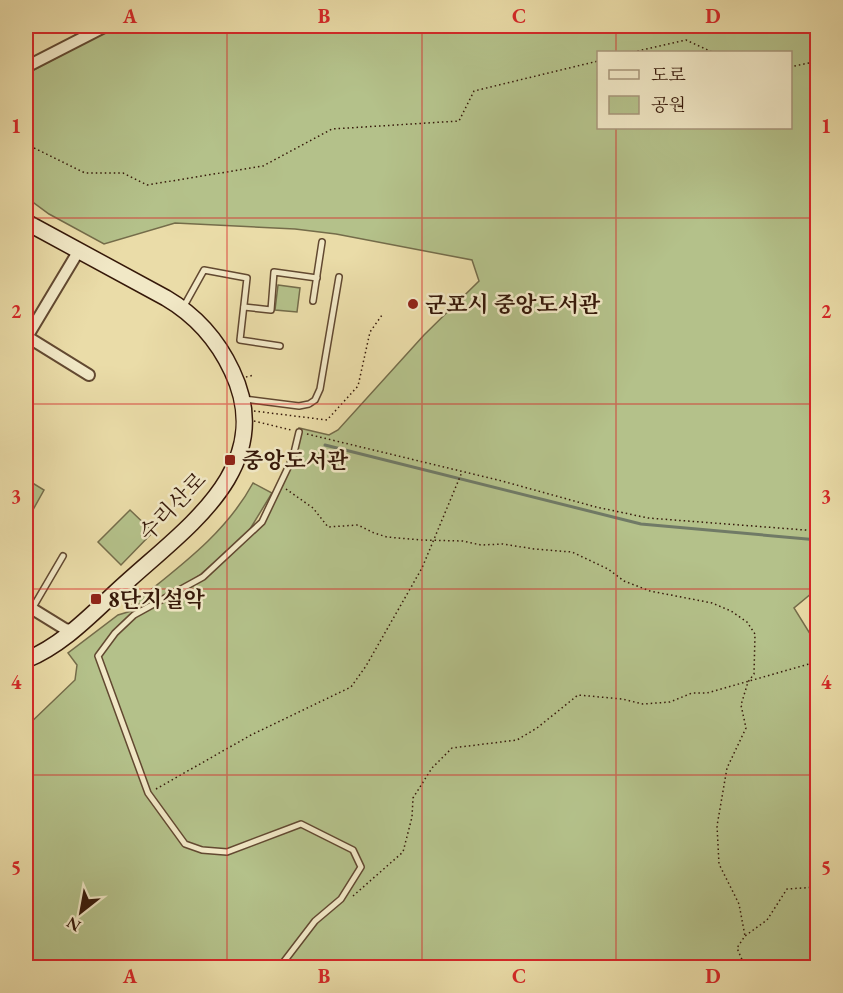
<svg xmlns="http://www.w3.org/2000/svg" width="843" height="993" font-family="'EB Garamond','Noto Serif KR',serif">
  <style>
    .green { fill: #b4c18a; stroke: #746c4a; stroke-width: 1.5; fill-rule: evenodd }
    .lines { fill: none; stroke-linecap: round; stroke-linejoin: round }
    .stream { stroke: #707a66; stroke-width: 3 }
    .lane-casing { stroke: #624931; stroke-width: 8 }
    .street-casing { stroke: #624931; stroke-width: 14 }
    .secondary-casing { stroke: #351809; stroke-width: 18 }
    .path { stroke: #351809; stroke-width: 1.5; stroke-dasharray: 1.5 3; stroke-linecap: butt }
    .lane { stroke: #f1e8c6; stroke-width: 5 }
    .street { stroke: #f1e8c6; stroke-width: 10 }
    .secondary { stroke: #f1e8c6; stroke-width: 15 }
    .grid { fill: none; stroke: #d62828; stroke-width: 1.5; stroke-opacity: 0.55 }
    .poi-dot { fill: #8f2418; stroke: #f1e8c6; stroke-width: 2 }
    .labels { text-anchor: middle; stroke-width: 5; stroke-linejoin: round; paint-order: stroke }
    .poi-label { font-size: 22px; font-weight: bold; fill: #351809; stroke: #f1e8c6; text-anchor: start }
    .street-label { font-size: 22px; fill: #351809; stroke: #f1e8c6 }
    .neatline { fill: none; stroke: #d62828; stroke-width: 2 }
    .grid-label { font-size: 20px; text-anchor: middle; font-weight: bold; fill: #d62828 }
  </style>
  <rect width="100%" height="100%" fill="#eadca8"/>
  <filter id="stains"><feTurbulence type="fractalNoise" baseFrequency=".00333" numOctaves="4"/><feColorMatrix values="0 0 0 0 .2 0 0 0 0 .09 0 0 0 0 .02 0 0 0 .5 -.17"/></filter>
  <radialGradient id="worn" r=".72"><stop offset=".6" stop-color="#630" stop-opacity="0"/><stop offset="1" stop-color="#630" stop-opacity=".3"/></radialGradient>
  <g class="green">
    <path d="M71,26h738l9,8v554l-24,20 23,37v322h-791v-240l49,-47 2,-15 -9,-12 50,-38 53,-16 32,-22 59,-55 31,-65 6,-29 30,7 9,-5 86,-95 55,-54 -7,-21 -136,-26 -41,-5 -120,-6 -71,21 -55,-30 -23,-17v-123l55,-29zM598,52h192v76h-192z"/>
    <polygon points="278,285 300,288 297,312 275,310"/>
    <polygon points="26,479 44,490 29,517 26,515"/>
    <path d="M253,483l19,10 -25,41 -46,40 -20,14 -24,12 -25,5c44,-36 93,-70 121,-122z"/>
    <polygon points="130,510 153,532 121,565 98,542"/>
  </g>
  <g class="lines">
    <polyline class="stream" points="325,445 641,524 818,540"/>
    <g class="lane-casing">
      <g id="lane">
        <polyline points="313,301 322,242"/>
        <polyline points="184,306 204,270 247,278 240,340 280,346"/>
        <polyline points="244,307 271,310 274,272 317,278"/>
        <polyline points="244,399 299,406 309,404 315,400 320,389 339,277"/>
        <polyline points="32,609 63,556"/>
        <polyline points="279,968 315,921 341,899 361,867 353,850 301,824 227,852 202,850 185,844 148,793 98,656 115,633 134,615 203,577 262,522 293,457 299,432"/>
      </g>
    </g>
    <g class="street-casing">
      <g id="street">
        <polyline points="26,67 106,26"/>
        <polyline points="26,336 89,375"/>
        <polyline points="27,337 78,252"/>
        <polyline points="26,605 65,629 74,631"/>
      </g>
    </g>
    <g class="secondary-casing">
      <path id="secondary" d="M26,222l140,76c29,17 52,43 66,73 45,94 -42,154 -103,209 -33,29 -62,63 -103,80"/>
    </g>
    <g class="path">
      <polyline points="633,52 686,40 712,52"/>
      <polyline points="790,67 818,61"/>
      <polyline points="26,144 85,173 123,173 147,185 263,166 332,129 459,121 474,91 598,61"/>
      <polyline points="246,377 254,375"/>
      <polyline points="254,411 327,420 358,386 370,332 382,315"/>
      <polyline points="254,421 291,430"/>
      <polyline points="307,434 502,481 596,507 648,518 818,531"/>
      <polyline points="286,489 313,508 328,527 358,525 374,533 387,537 421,540 463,541 481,545 503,544 534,549 572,552 608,569 624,581 650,591 712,603 731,611 747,622 755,634 754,674 748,682 741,705 746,728 727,768 717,826 719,864 739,904 745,936"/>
      <polyline points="156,789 251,735 351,687 366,666 422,568 462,472"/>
      <polyline points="353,896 403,852 412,817 413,798 432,768 452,748 517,740 537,728 578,695 622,699 643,704 670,702 692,693 707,693 809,664 818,660"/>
      <polyline points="743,968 743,962 737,948 745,936 767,920 787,889 818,887"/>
    </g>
    <use href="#lane" class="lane"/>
    <use href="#street" class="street"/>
    <use href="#secondary" class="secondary"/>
  </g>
  <path class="grid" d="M227,26v942M422,26v942M616,26v26M616,128v840M26,218h792M26,404h792M26,589h792M26,775h792"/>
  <g class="poi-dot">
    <circle cx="413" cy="304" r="6"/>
    <rect x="224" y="454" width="12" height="12" rx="3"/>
    <rect x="90" y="593" width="12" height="12" rx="3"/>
  </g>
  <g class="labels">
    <g class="poi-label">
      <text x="425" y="312">군포시 중앙도서관</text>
      <text x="242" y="468">중앙도서관</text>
      <text x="108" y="607">8단지설악</text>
    </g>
    <g class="street-label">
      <text transform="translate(172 506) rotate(-46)" y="8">수리산로</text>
    </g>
  </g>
  <rect width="843" height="993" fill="none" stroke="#eadca8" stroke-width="66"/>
  <rect x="597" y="51" width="195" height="78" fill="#f1e8c6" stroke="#a6957a" stroke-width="1.5"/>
  <rect x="609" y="70" width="30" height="9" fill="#f1e8c6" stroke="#a6957a" stroke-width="1.5"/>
  <text x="651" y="81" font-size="18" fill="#351809">도로</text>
  <rect x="609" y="96" width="30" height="18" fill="#b4c18a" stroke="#a6957a" stroke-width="1.5"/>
  <text x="651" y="111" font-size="18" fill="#351809">공원</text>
  <g transform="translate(81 912) rotate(211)" stroke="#f1e8c6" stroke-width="4.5" paint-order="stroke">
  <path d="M0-4.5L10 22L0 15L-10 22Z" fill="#351809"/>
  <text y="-9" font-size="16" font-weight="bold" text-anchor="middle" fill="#351809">N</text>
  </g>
  <rect x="33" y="33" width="777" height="927" class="neatline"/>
  <g class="grid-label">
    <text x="130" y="23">A</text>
    <text x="324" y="23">B</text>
    <text x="519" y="23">C</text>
    <text x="713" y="23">D</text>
    <text x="16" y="133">1</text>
    <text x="826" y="133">1</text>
    <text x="16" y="318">2</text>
    <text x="826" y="318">2</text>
    <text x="16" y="503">3</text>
    <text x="826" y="503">3</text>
    <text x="16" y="689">4</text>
    <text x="826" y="689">4</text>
    <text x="16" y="874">5</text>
    <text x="826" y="874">5</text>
    <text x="130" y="983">A</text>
    <text x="324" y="983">B</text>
    <text x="519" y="983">C</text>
    <text x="713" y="983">D</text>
  </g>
  <rect width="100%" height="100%" filter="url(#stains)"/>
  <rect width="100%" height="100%" fill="url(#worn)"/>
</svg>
